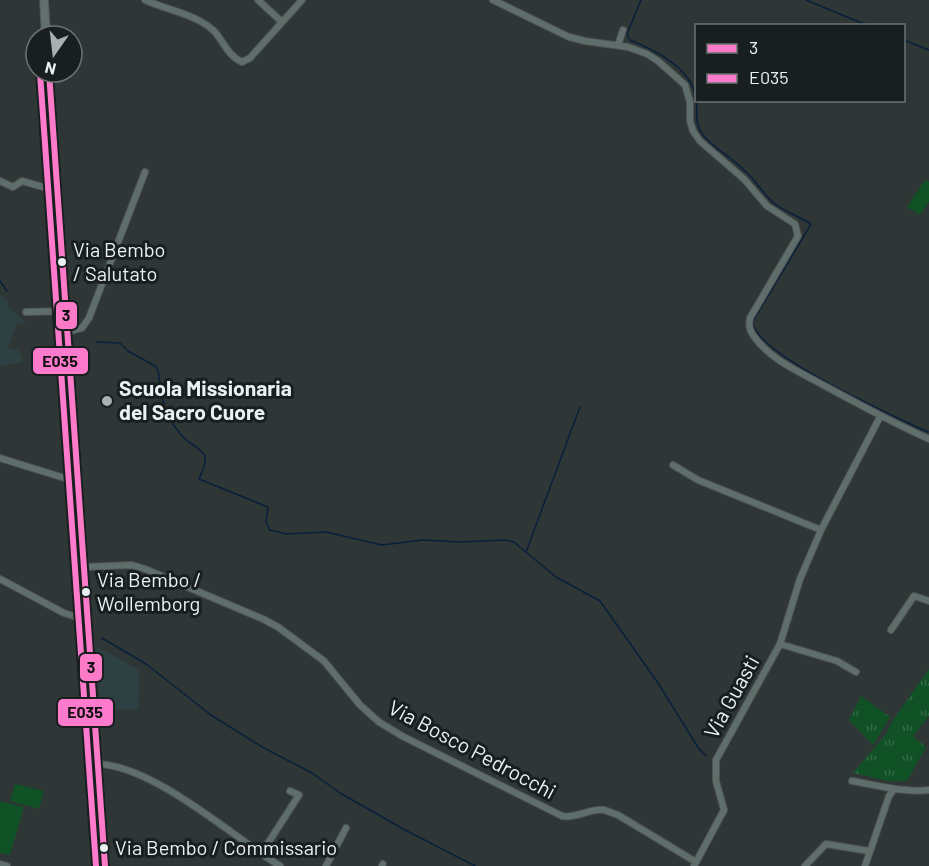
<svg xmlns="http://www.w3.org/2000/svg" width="929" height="866" font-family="Barlow,sans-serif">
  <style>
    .built { fill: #2d4142 }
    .park { fill: url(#park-tufts) }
    .garden { fill: #115126 }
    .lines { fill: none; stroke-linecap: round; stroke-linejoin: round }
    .stream { stroke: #08203c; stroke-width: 1.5 }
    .minor-casing { stroke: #4d5353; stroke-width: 8 }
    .secondary-casing { stroke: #4d5353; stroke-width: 10 }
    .minor { stroke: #606e6b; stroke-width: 6 }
    .secondary { stroke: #61706d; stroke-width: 8 }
    .bus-1-casing { stroke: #191f1f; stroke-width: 10 }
    .bus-2-casing { stroke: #191f1f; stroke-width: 10 }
    .bus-1 { stroke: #fd7ac8; stroke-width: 6 }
    .bus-2 { stroke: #fd7acc; stroke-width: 6 }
    .bus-dot { fill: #e9f1f2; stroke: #191f1f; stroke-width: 2 }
    .poi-dot { fill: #a8b0b0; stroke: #191f1f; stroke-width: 2 }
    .labels { text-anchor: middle; stroke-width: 6; stroke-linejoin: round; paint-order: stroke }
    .bus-label { font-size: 20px; fill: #e9f1f2; stroke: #191f1f; text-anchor: start }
    .poi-label { font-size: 21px; font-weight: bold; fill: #e9f1f2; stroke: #191f1f; text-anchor: start }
    .street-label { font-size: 21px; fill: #e9f1f2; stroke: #191f1f }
    .line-badge { stroke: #191f1f; stroke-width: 2 }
    .pale-badge-label { font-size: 16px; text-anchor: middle; font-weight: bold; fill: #111 }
  </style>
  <defs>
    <pattern id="park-tufts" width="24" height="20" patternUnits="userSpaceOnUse" patternTransform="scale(1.5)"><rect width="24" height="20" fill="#115126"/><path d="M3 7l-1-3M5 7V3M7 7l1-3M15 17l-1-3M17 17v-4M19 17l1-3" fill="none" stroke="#346a46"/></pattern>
  </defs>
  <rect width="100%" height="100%" fill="#2e3636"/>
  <g class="built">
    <polygon points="0,295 8,302 7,306 28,324 18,323 8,347 14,350 18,348 23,362 0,366"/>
    <polygon points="96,646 139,670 138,709 100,710"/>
  </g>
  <g class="park">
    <polygon points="929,669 929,716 913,736 926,747 907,781 888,781 853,773 886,734 893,720"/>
    <polygon points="861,696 890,717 873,745 849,720"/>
  </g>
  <g class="garden">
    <polygon points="925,180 929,182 929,202 920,215 907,207"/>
    <polygon points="15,784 44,791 39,809 10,801"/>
    <polygon points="0,801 24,807 10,855 0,853"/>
  </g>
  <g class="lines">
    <g class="stream">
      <path d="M641,0l-14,34 3,6c27,11 61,28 66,58 2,13 -2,24 6,36 11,14 29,23 42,36 12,10 19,24 31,34 11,8 25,13 36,20l-58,97c-3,31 146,98 175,111"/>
      <polyline points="806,0 869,26"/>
      <polyline points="904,40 929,50"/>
      <polyline points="0,281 7,291"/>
      <path d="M96,342l24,1 8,8 27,15 3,4c5,30 3,43 26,68 6,6 18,11 21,18 2,7 -3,16 -6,23l69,28 -2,15 4,8 16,4 40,-2 56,13 41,-5 37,2 45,-2 9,2 42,35 44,24 58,82 41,66 7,7"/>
      <polyline points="526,552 580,407"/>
      <polyline points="102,638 146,664 211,715 264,748 312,773 340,793 405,830 475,866"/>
    </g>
    <g class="minor-casing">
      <g id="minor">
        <path d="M145,0c22,10 51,14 69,31 10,11 14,25 28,31l8,-4 52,-58"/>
        <polyline points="258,0 282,22"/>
        <path d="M493,0l76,37 16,4 43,6 19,7 11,7 27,24 5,17v19l3,10 7,10 44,38 23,27 28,18 3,12 -48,82c-1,7 -1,11 3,17 17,25 47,37 72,51 35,19 68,37 104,53"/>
        <polyline points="618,45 623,30"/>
        <polyline points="0,181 13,187 22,181 50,189 57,188"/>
        <polyline points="26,312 66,311"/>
        <polyline points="67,332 82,328 89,318 145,172"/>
        <polyline points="0,458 71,480 78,480"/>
        <polyline points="673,465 698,480 821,530"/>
        <path d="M85,567l47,-2 13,4 118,50 15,8 46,34 36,44 19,17 23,14 160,80c15,3 27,-8 42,-6 4,1 10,4 14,5l78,47"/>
        <polyline points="0,579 64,613 88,621"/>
        <polyline points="891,630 914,596 929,601"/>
        <polyline points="780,644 837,661 856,672"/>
        <path d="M98,764c56,2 134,72 182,102"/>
        <path d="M852,781c25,4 51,12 77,9"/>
        <polyline points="261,854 299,795 290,791"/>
        <polyline points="0,864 7,866"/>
        <polyline points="326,866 346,828"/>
        <polyline points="382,866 383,864"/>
        <polyline points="694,866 724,810 716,781 716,760 780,644 800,579 821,530 880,417"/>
        <polyline points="805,866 826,844 869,851"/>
        <polyline points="865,866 889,796 894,789"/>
      </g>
    </g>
    <g class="secondary-casing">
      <g id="secondary">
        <polyline points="44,0 46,36"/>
        <polyline points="49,72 105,866"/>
      </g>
    </g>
    <use href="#minor" class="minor"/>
    <use href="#secondary" class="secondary"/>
    <g class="bus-1-casing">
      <polyline id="bus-1" points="49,72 105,866"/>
    </g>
    <g class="bus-2-casing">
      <polyline id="bus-2" points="40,73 96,866"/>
    </g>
    <use href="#bus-1" class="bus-1"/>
    <use href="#bus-2" class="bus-2"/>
  </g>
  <g class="bus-dot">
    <circle cx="62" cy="262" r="5"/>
    <circle cx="86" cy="592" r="5"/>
    <circle cx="104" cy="848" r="5"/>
  </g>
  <circle class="poi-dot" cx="107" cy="401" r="6"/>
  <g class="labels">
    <g class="bus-label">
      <text x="73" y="257">Via Bembo<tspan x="73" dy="24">/ Salutato</tspan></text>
      <text x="97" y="587">Via Bembo /<tspan x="97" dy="24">Wollemborg</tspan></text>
      <text x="115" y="855">Via Bembo / Commissario</text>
    </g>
    <g class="poi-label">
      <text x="119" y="396">Scuola Missionaria<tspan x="119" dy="24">del Sacro Cuore</tspan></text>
    </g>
    <g class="street-label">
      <text transform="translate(732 697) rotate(-61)" y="7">Via Guasti</text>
      <text transform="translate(472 750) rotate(28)" y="7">Via Bosco Pedrocchi</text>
    </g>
  </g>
  <g class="line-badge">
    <rect x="55" y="301" width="23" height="29" rx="6" fill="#fd7ac8"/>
    <rect x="32" y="347" width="57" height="28" rx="6" fill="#fd7acc"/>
    <rect x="79" y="653" width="24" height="29" rx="6" fill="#fd7ac8"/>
    <rect x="57" y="698" width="57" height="29" rx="6" fill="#fd7acc"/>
  </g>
  <g class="pale-badge-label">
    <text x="66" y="321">3</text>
    <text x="60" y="367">E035</text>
    <text x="91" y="673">3</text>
    <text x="85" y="718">E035</text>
  </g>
  <rect x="695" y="24" width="210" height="78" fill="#191f1f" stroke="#6c7373" stroke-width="1.5"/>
  <rect x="707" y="44" width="30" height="9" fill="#fd7ac8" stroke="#6c7373" stroke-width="1.5"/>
  <text x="749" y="54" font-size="18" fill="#e9f1f2">3</text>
  <rect x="707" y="74" width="30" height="9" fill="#fd7acc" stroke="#6c7373" stroke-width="1.5"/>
  <text x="749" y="84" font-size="18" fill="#e9f1f2">E035</text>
  <g transform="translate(54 54) rotate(194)"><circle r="28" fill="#191f1f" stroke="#6c7373" stroke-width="1.5"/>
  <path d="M0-4.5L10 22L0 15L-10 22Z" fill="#a8b0b0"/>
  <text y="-9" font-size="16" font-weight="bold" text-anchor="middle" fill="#e9f1f2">N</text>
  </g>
</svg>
